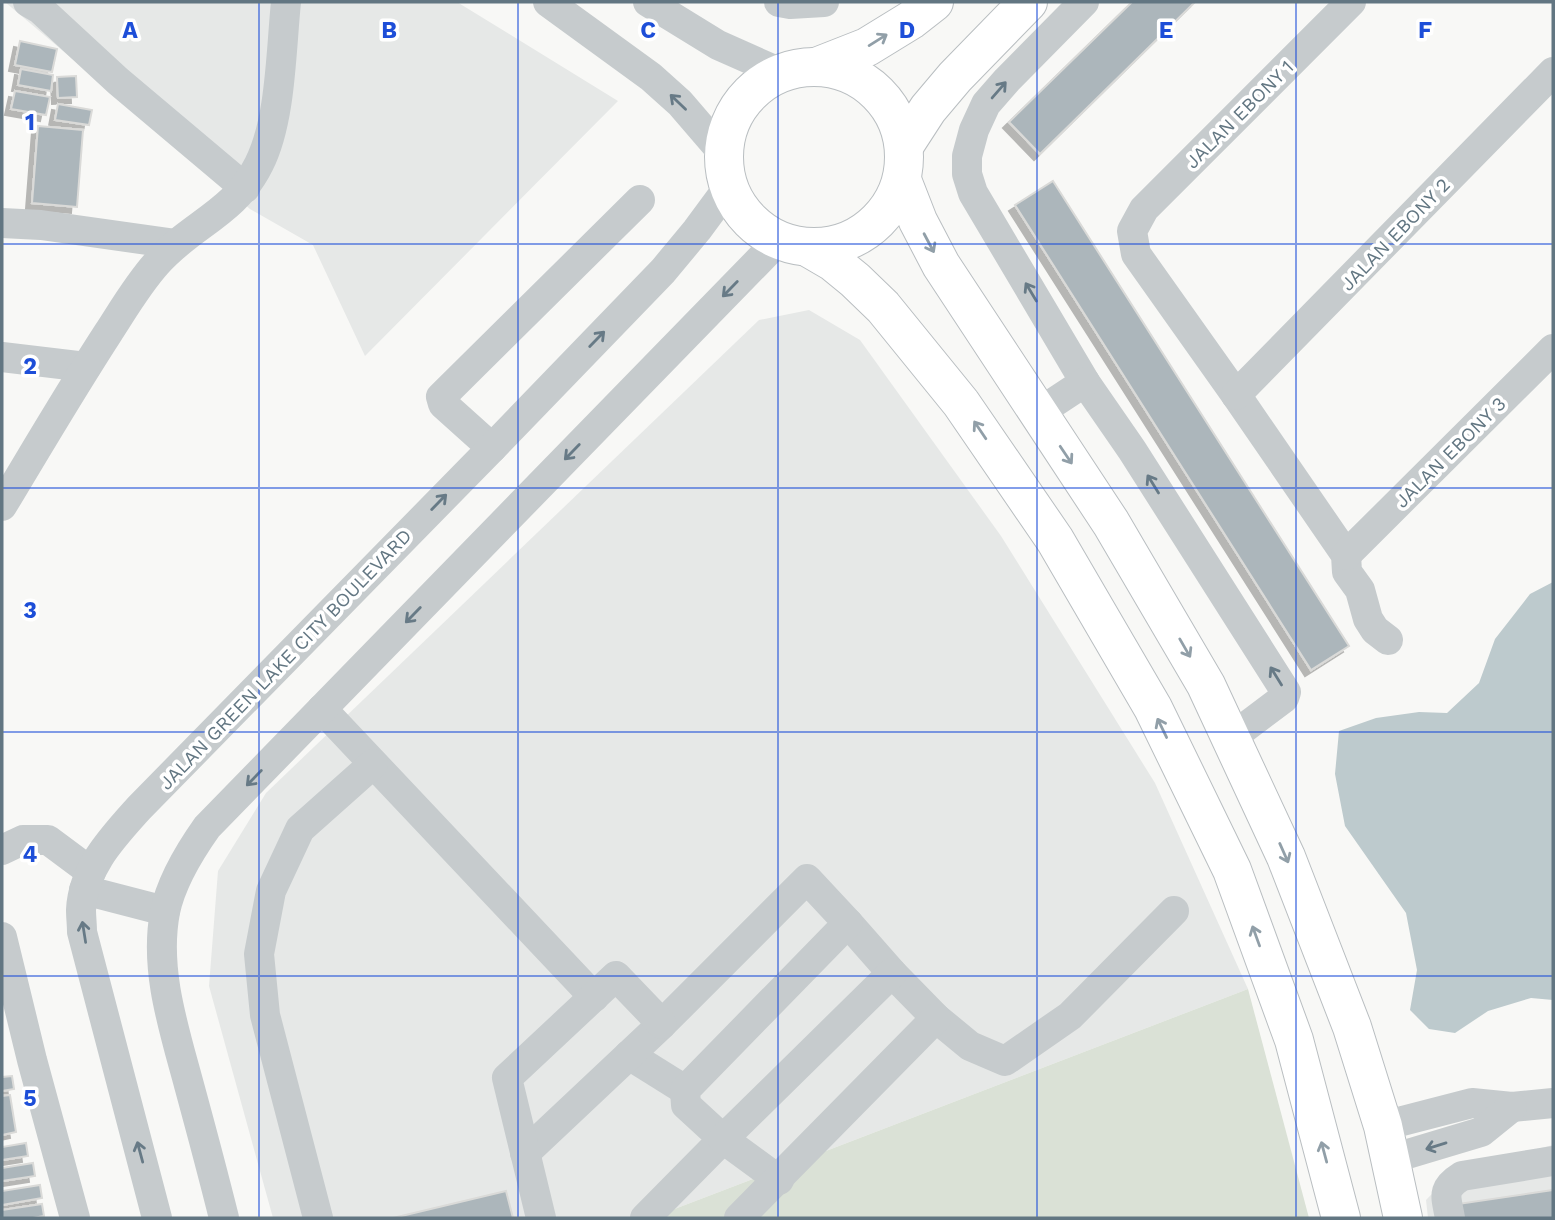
<svg xmlns="http://www.w3.org/2000/svg" width="1555" height="1220" font-family="'Work Sans',sans-serif">
  <style>
    .built { fill: #e6e8e7 }
    .green { fill: #dae1d6 }
    .water { fill: #bdcacd }
    .building { fill: #acb6bb; stroke: #dadad8; stroke-width: 2; filter: url(#shadow) }
    .lines { fill: none; stroke-linecap: round; stroke-linejoin: round }
    .major-casing { stroke: #b9bec1; stroke-width: 40 }
    .minor { stroke: #c6cbcd; stroke-width: 30 }
    .major { stroke: #fff; stroke-width: 38 }
    .oneway { stroke: #919fa8 }
    .oneway2 { stroke: #677a86 }
    .grid { fill: none; stroke: #1d4ed8; stroke-width: 2; stroke-opacity: 0.55 }
    .labels { text-anchor: middle; stroke-width: 7; stroke-linejoin: round; paint-order: stroke }
    .street-label { font-size: 19px; fill: #627682; stroke: #fff }
    .grid-label { font-size: 23px; text-anchor: middle; font-weight: bold; fill: #1d4ed8; stroke: #fff; stroke-width: 7; stroke-linejoin: round; paint-order: stroke }
  </style>
  <defs>
    <filter id="shadow"><feDropShadow dx="-6" dy="6" stdDeviation="0" flood-color="#0004"/></filter>
  </defs>
  <rect width="100%" height="100%" fill="#f8f8f6"/>
  <g class="built">
    <polygon points="5,2 457,2 618,101 365,356 313,245 250,209"/>
    <polygon points="809,310 860,340 1001,536 1155,783 1248,989 651,1218 273,1218 209,986 218,871 266,793 759,320"/>
    <polygon points="1553,1145 1553,1218 1428,1218 1426,1200 1456,1169"/>
  </g>
  <polygon class="green" points="1248,989 1309,1218 651,1218"/>
  <polygon class="water" points="1553,582 1553,1000 1531,998 1488,1011 1455,1033 1429,1029 1410,1010 1417,970 1406,913 1345,826 1335,774 1339,731 1376,718 1419,712 1447,713 1479,683 1495,639 1530,594"/>
  <g class="building">
    <polygon points="1132,2 1195,2 1040,154 1009,122"/>
    <polygon points="20,41 57,49 52,72 15,65"/>
    <polygon points="21,69 53,75 51,91 18,85"/>
    <polygon points="76,76 77,97 58,98 57,77"/>
    <polygon points="15,91 50,97 46,115 11,109"/>
    <polygon points="58,104 92,110 89,125 55,120"/>
    <polygon points="38,126 83,130 77,207 32,203"/>
    <polygon points="1053,181 1349,646 1311,670 1015,205"/>
    <polygon points="12,1076 14,1089 2,1091 2,1077"/>
    <polygon points="10,1095 16,1132 2,1135 2,1096"/>
    <polygon points="26,1143 28,1156 2,1160 2,1147"/>
    <polygon points="33,1163 35,1176 2,1181 2,1168"/>
    <polygon points="40,1185 42,1198 2,1205 2,1191"/>
    <polygon points="1553,1190 1553,1218 1460,1218 1458,1204"/>
    <polygon points="506,1191 513,1218 393,1218"/>
    <polygon points="42,1204 44,1216 33,1218 2,1218 2,1210"/>
  </g>
  <g class="lines">
    <g class="major-casing">
      <g id="major">
        <polyline points="816,67 867,47 911,20 934,2"/>
        <circle cx="814" cy="157" r="90"/>
        <polyline points="904,146 928,109 955,77 1028,2"/>
        <polyline points="902,180 918,221 941,265 1111,523 1206,685 1286,857 1352,1027 1383,1126 1403,1218"/>
        <polyline points="809,248 833,262 855,280 883,307 961,403 1055,540 1153,708 1232,870 1294,1040 1341,1218"/>
      </g>
    </g>
    <g class="minor">
      <polyline points="28,2 40,9 118,81 245,188"/>
      <polyline points="548,2 651,77 680,103 723,153"/>
      <polyline points="648,2 718,45 781,73"/>
      <polyline points="779,2 790,4 824,2"/>
      <polyline points="1084,2 1007,80 986,104 974,130 967,156 967,174 973,193 1085,382 1132,450 1286,692 1284,698 1231,738"/>
      <polyline points="1351,2 1144,209 1132,231 1136,254 1236,395 1346,555 1347,572 1360,590 1368,619 1375,630 1388,640"/>
      <polyline points="2,223 41,225 176,244"/>
      <polyline points="2,357 86,367"/>
      <polyline points="1236,395 1553,72"/>
      <polyline points="1038,413 1085,382"/>
      <polyline points="492,448 443,404 441,397 640,200"/>
      <path d="M2,506c35,-58 69,-116 106,-173 15,-23 30,-49 49,-70 33,-38 78,-50 102,-99 22,-43 22,-114 27,-162"/>
      <polyline points="1346,555 1553,349"/>
      <polyline points="322,709 594,997"/>
      <polyline points="2,850 23,840 48,840 91,872"/>
      <polyline points="84,890 165,911"/>
      <polyline points="848,923 892,973 936,1018 970,1046 1005,1061 1070,1016 1174,911"/>
      <polyline points="2,937 32,1060 75,1218"/>
      <polyline points="629,1055 685,1090"/>
      <polyline points="1383,1126 1472,1103 1512,1107 1553,1103"/>
      <polyline points="525,1153 662,1024 807,879 848,923 685,1090 686,1105 723,1139 645,1218"/>
      <polyline points="1391,1159 1481,1132 1512,1107"/>
      <polyline points="779,1180 723,1139 892,973"/>
      <path d="M157,1218l-75,-286c0,-8 -1,-15 -1,-22 2,-42 32,-73 58,-102l353,-360 171,-177 34,-41 31,-42"/>
      <path d="M224,1218c-11,-44 -23,-89 -35,-133 -15,-56 -35,-115 -24,-173 6,-30 25,-61 42,-85l571,-586"/>
      <polyline points="318,1218 265,1015 259,954 271,891 300,829 373,764"/>
      <polyline points="541,1218 507,1078 616,976 662,1024"/>
      <polyline points="739,1218 936,1018"/>
      <path d="M1450,1218c-4,-22 -9,-29 12,-42l91,-15"/>
    </g>
    <use href="#major" class="major"/>
  </g>
  <defs><path id="oneway-shaft" d="M-6 0H5M1.5-3L5.5 0L1.5 3" fill="none" stroke-width="1.6" stroke-linecap="round" stroke-linejoin="round" transform="scale(1.75)"/></defs>
  <g class="oneway">
    <use href="#oneway-shaft" transform="translate(878 40) rotate(-32)"/>
    <use href="#oneway-shaft" transform="translate(929 243) rotate(62)"/>
    <use href="#oneway-shaft" transform="translate(980 430) rotate(-124)"/>
    <use href="#oneway-shaft" transform="translate(1066 455) rotate(56)"/>
    <use href="#oneway-shaft" transform="translate(1185 648) rotate(60)"/>
    <use href="#oneway-shaft" transform="translate(1162 728) rotate(-116)"/>
    <use href="#oneway-shaft" transform="translate(1284 853) rotate(66)"/>
    <use href="#oneway-shaft" transform="translate(1256 936) rotate(-110)"/>
    <use href="#oneway-shaft" transform="translate(1324 1152) rotate(-105)"/>
  </g>
  <g class="oneway2">
    <use href="#oneway-shaft" transform="translate(999 90) rotate(-49)"/>
    <use href="#oneway-shaft" transform="translate(678 102) rotate(-136)"/>
    <use href="#oneway-shaft" transform="translate(730 289) rotate(134)"/>
    <use href="#oneway-shaft" transform="translate(1031 292) rotate(-121)"/>
    <use href="#oneway-shaft" transform="translate(597 339) rotate(-46)"/>
    <use href="#oneway-shaft" transform="translate(572 452) rotate(134)"/>
    <use href="#oneway-shaft" transform="translate(1153 484) rotate(-122)"/>
    <use href="#oneway-shaft" transform="translate(439 502) rotate(-46)"/>
    <use href="#oneway-shaft" transform="translate(413 615) rotate(134)"/>
    <use href="#oneway-shaft" transform="translate(1276 676) rotate(-122)"/>
    <use href="#oneway-shaft" transform="translate(254 778) rotate(134)"/>
    <use href="#oneway-shaft" transform="translate(84 932) rotate(-99)"/>
    <use href="#oneway-shaft" transform="translate(1436 1146) rotate(163)"/>
    <use href="#oneway-shaft" transform="translate(140 1152) rotate(-105)"/>
  </g>
  <path class="grid" d="M259,2v1216M518,2v1216M778,2v1216M1037,2v1216M1296,2v1216M2,244h1551M2,488h1551M2,732h1551M2,976h1551"/>
  <g class="labels">
    <g class="street-label">
      <text transform="translate(1239 114) rotate(-45)" y="7">JALAN EBONY 1</text>
      <text transform="translate(1395 234) rotate(-46)" y="7">JALAN EBONY 2</text>
      <text transform="translate(1450 452) rotate(-45)" y="7">JALAN EBONY 3</text>
      <text transform="translate(285 659) rotate(-46)" y="7">JALAN GREEN LAKE CITY BOULEVARD</text>
    </g>
  </g>
  <g class="grid-label">
    <text x="130" y="38">A</text>
    <text x="389" y="38">B</text>
    <text x="648" y="38">C</text>
    <text x="907" y="38">D</text>
    <text x="1166" y="38">E</text>
    <text x="1425" y="38">F</text>
    <text x="30" y="130">1</text>
    <text x="30" y="374">2</text>
    <text x="30" y="618">3</text>
    <text x="30" y="862">4</text>
    <text x="30" y="1106">5</text>
  </g>
  <rect width="1555" height="1220" fill="none" stroke="#627682" stroke-width="7"/>
</svg>
